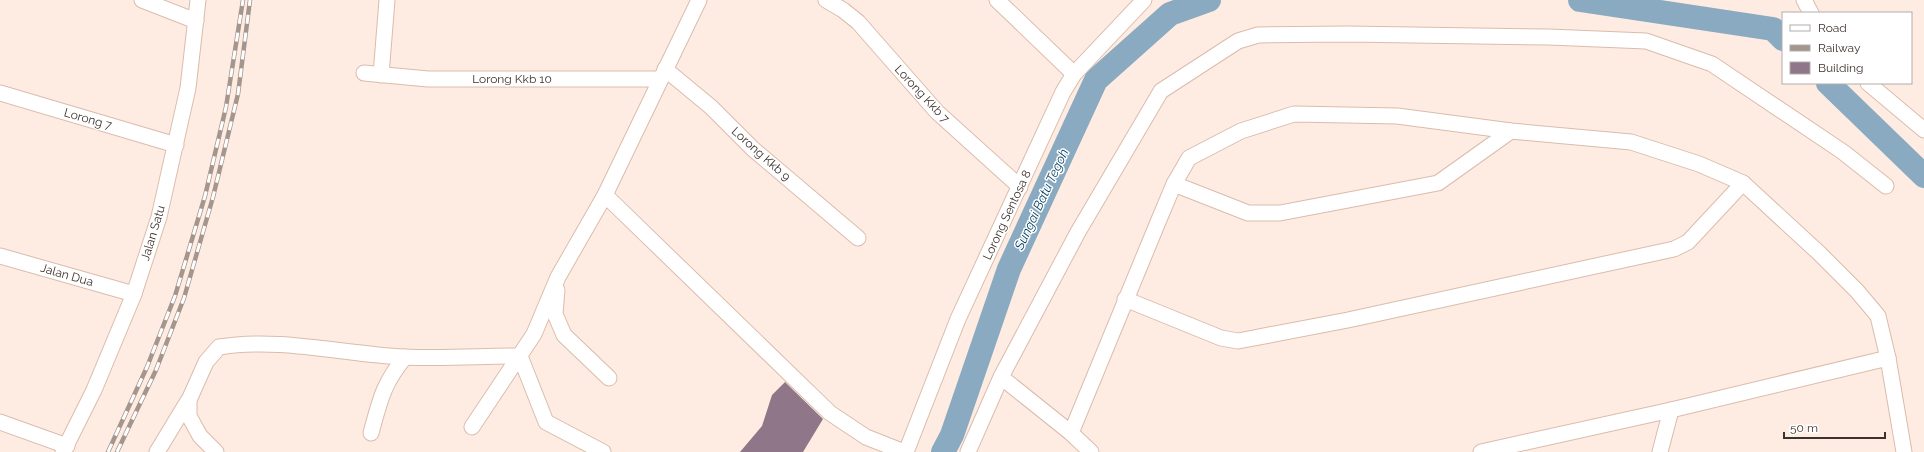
<svg xmlns="http://www.w3.org/2000/svg" width="1924" height="452" font-family="Raleway,sans-serif">
  <style>
    .lines { fill: none; stroke-linecap: round; stroke-linejoin: round }
    .river { stroke: #89aac0; stroke-width: 24 }
    .building { fill: #8f7689 }
    .minor-casing { stroke: #dabcac; stroke-width: 17 }
    .minor { stroke: #fff; stroke-width: 15 }
    .rail-casing { stroke: #a4958d; stroke-width: 4.5 }
    .rail { stroke: #fff; stroke-width: 3; stroke-dasharray: 9; stroke-linecap: butt }
    .labels { text-anchor: middle; stroke-width: 3; stroke-linejoin: round; paint-order: stroke }
    .street-label { font-size: 12px; fill: #3d312b; stroke: #fff }
    .water-label { font-size: 13px; font-style: italic; fill: #044362; stroke: #fff }
  </style>
  <rect width="100%" height="100%" fill="#feece2"/>
  <g class="lines">
    <g class="river">
      <polyline points="1580,0 1773,29 1783,39"/>
      <polyline points="1828,83 1924,176"/>
      <polyline points="943,452 952,435 1009,269 1096,80 1170,14 1209,0"/>
    </g>
  </g>
  <polygon class="building" points="785,382 823,419 803,452 740,452 762,426 772,395"/>
  <g class="lines">
    <g class="minor-casing">
      <g id="minor">
        <polyline points="142,0 196,21"/>
        <polyline points="826,0 843,10 858,22 937,112 1020,187"/>
        <polyline points="997,0 1074,74"/>
        <polyline points="1804,0 1811,13"/>
        <polyline points="665,69 711,107 753,149 858,238"/>
        <polyline points="364,73 428,79 660,79"/>
        <polyline points="381,75 387,0"/>
        <polyline points="1868,83 1924,130"/>
        <polyline points="0,93 176,145"/>
        <polyline points="1174,184 1248,213 1280,213 1438,183 1511,131"/>
        <polyline points="605,195 830,413 866,437 904,452"/>
        <polyline points="0,256 134,294"/>
        <polyline points="557,290 555,314 564,335 609,378"/>
        <polyline points="1125,299 1221,338 1238,341 1348,320 1674,249 1688,242 1743,183"/>
        <polyline points="1001,377 1071,433 1091,452"/>
        <polyline points="0,422 67,446"/>
        <polyline points="472,427 534,334 558,277 605,195 699,0"/>
        <path d="M371,433c9,-33 12,-49 34,-76"/>
        <polyline points="1071,433 1158,222 1174,184 1189,158 1241,131 1294,114 1397,116 1511,131 1631,142 1699,164 1743,183 1819,253 1857,291 1878,316 1888,358 1904,452"/>
        <polyline points="63,452 94,390 134,294 159,217 188,88 198,0"/>
        <polyline points="157,452 188,401"/>
        <path d="M216,452l-16,-16 -11,-20v-16l17,-38 13,-15c60,-10 124,7 185,10 39,2 78,-1 116,-1l26,66 57,30"/>
        <polyline points="906,452 958,319 1063,92 1074,74 1144,0"/>
        <polyline points="968,452 1001,377 1078,232 1161,91 1238,41 1258,35 1348,34 1549,37 1646,41 1712,64 1843,152 1886,186"/>
        <polyline points="1481,452 1671,410 1888,358"/>
        <polyline points="1660,452 1671,410"/>
      </g>
    </g>
    <use href="#minor" class="minor"/>
    <g class="rail-casing">
      <g id="rail">
        <polyline points="108,452 147,367 175,296 205,196 226,107 243,0"/>
        <polyline points="117,452 156,370 184,298 213,197 238,94 250,0"/>
      </g>
    </g>
    <use href="#rail" class="rail"/>
  </g>
  <g class="labels">
    <g class="street-label">
      <text x="512" y="83">Lorong Kkb 10</text>
      <text transform="translate(922 94) rotate(47)" y="4">Lorong Kkb 7</text>
      <text transform="translate(88 119) rotate(16)" y="4">Lorong 7</text>
      <text transform="translate(761 154) rotate(42)" y="4">Lorong Kkb 9</text>
      <text transform="translate(1007 215) rotate(-65)" y="4">Lorong Sentosa 8</text>
      <text transform="translate(153 233) rotate(-73)" y="4">Jalan Satu</text>
      <text transform="translate(67 275) rotate(16)" y="4">Jalan Dua</text>
    </g>
    <g class="water-label">
      <text transform="translate(1041 199) rotate(-65)" y="5">Sungai Batu Tegoh</text>
    </g>
  </g>
  <rect x="1782" y="12" width="130" height="72" fill="#ffffff" stroke="#b1adaa"/>
  <rect x="1790" y="25" width="20" height="6" fill="#ffffff" stroke="#b1adaa"/>
  <text x="1818" y="32" font-size="12" fill="#3d312b">Road</text>
  <rect x="1790" y="45" width="20" height="6" fill="#a4958d" stroke="#b1adaa"/>
  <text x="1818" y="52" font-size="12" fill="#3d312b">Railway</text>
  <rect x="1790" y="62" width="20" height="12" fill="#8f7689" stroke="#b1adaa"/>
  <text x="1818" y="72" font-size="12" fill="#3d312b">Building</text>
  <path d="M1784 432v6h101v-6" fill="none" stroke="#3d312b" stroke-width="2"/>
  <text x="1790" y="432" font-size="12" fill="#3d312b" stroke="#ffffff" stroke-width="3" paint-order="stroke">50 m</text>
</svg>
